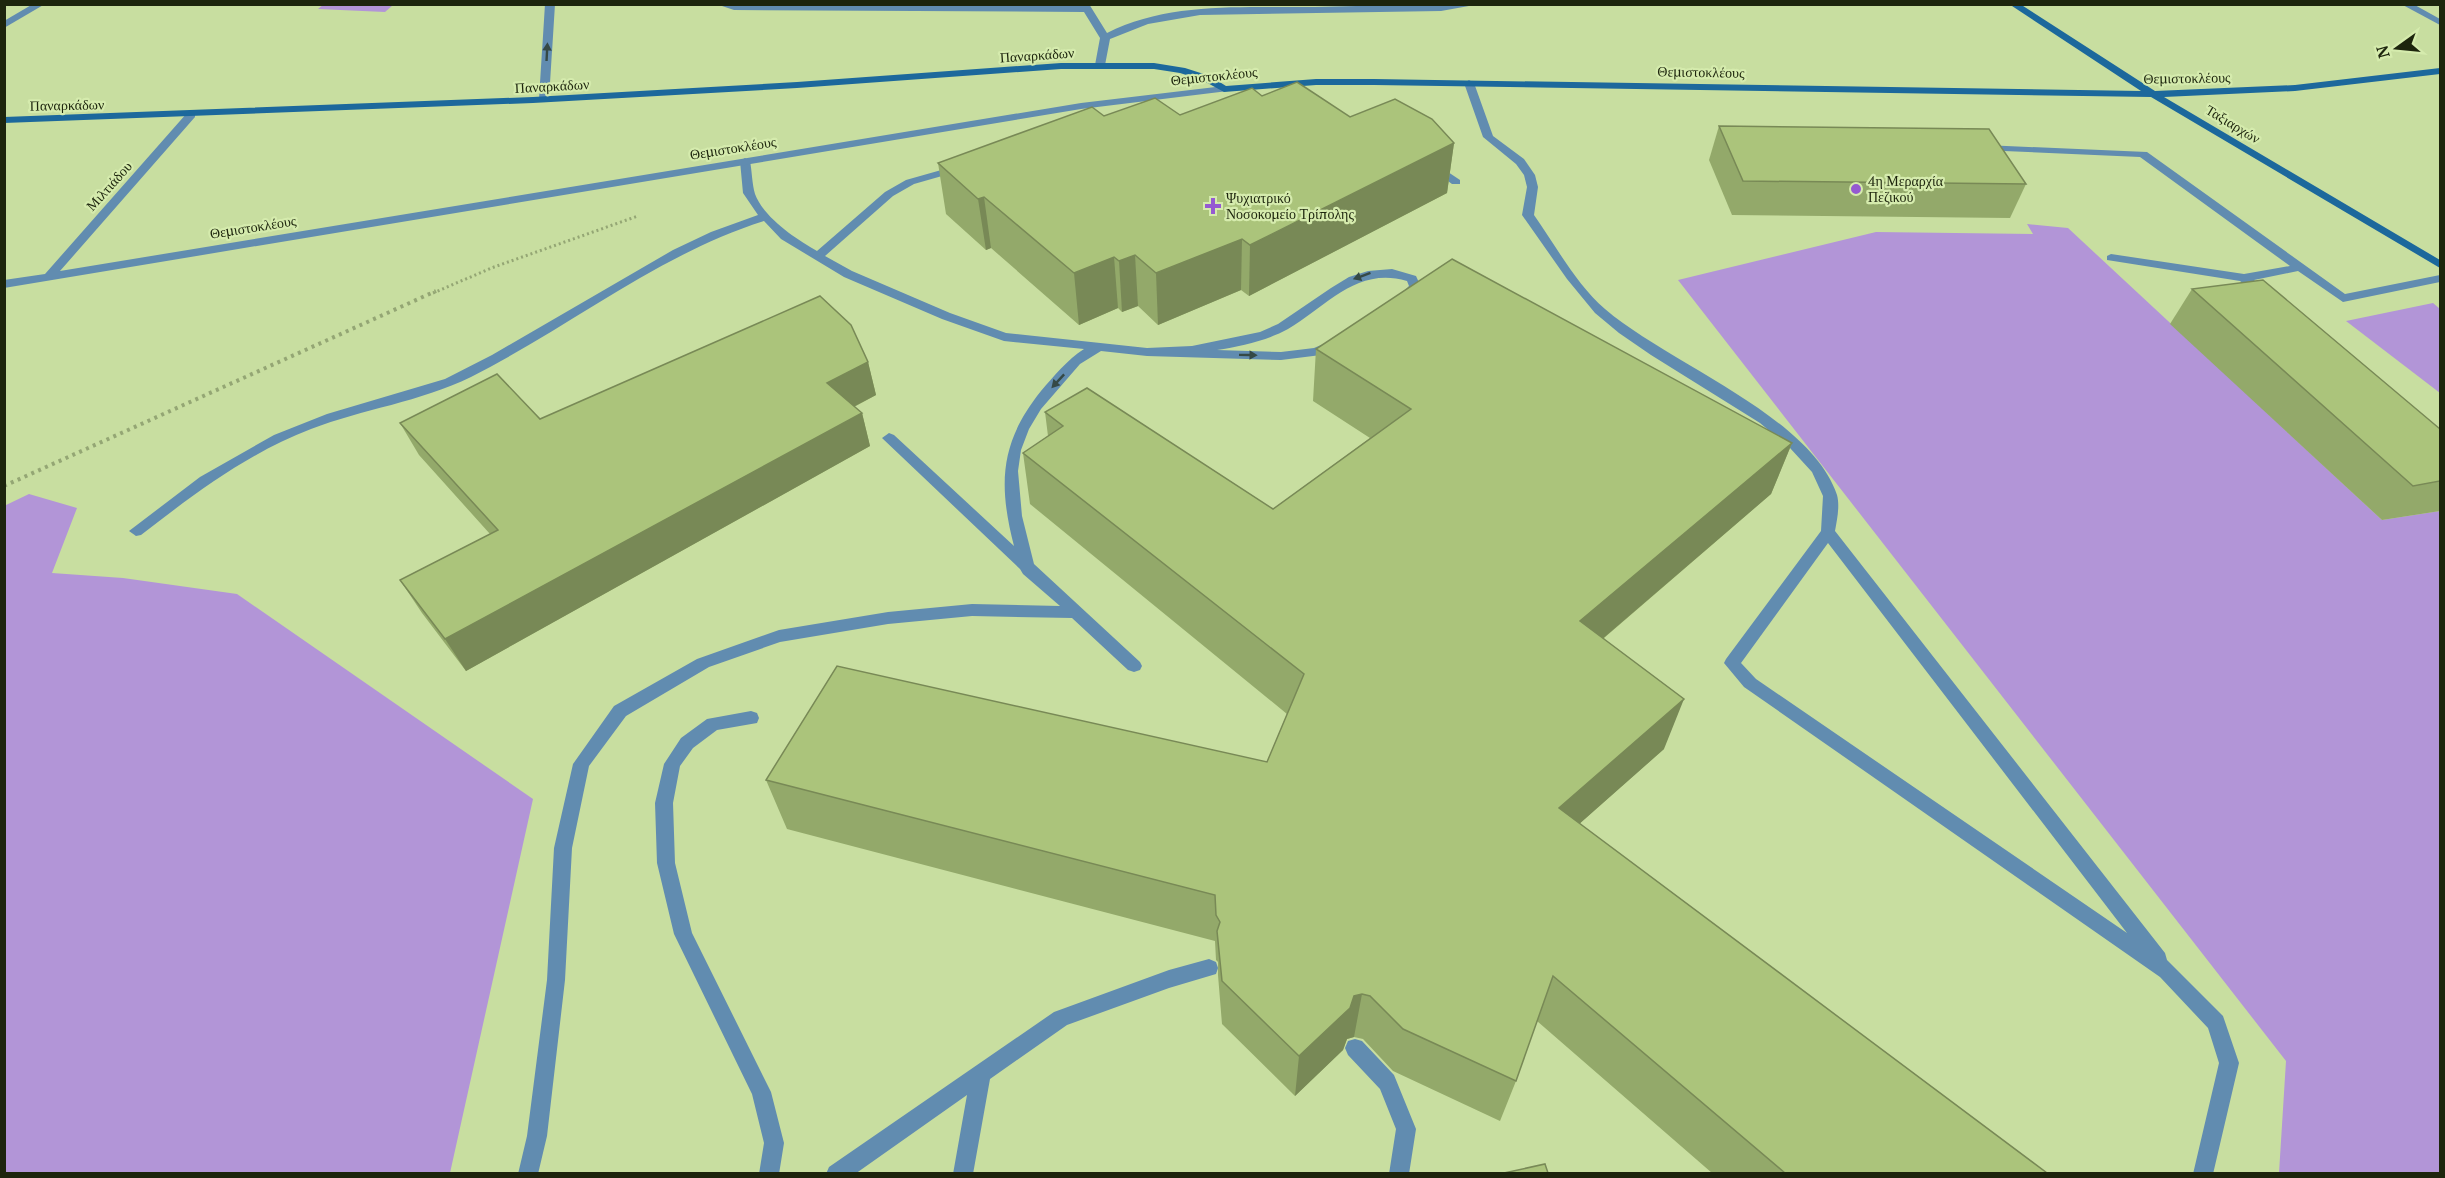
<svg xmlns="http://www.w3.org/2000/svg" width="2445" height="1178" font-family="'PT Serif',serif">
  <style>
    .green { fill: #b295d7 }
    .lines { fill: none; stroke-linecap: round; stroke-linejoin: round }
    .path-far1 { stroke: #94a674; stroke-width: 3; stroke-dasharray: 2 3; stroke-linecap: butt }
    .path { stroke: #94a674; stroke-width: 4; stroke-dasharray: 3 4.5; stroke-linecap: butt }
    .lane { fill: #618cb0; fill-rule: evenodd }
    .street { fill: #618cb0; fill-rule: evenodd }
    .secondary { fill: #1c689c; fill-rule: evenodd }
    .wall { fill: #93a96a }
    .shaded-wall { fill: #788956 }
    .building { fill: #abc47b; stroke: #788956; stroke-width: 1.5 }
    .oneway { fill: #354946 }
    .poi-dot { fill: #955ad1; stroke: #d5ebad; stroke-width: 2 }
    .labels { text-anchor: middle; stroke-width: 4.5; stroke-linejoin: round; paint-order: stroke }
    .far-street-label { font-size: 14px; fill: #1d250d; stroke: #d5ebad }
    .far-poi-label { font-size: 14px; fill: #1d250d; stroke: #d5ebad; text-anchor: start }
  </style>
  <rect width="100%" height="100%" fill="#c8dea0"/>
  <g class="green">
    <polygon points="324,4 393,4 393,5 385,12 318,9"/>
    <polygon points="2027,224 2068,228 2382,520 2440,511 2440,1173 2279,1173 2286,1061 1678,280 1876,232 2033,234"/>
    <polygon points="2433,303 2440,309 2440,393 2346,321"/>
    <polygon points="29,494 77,508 52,573 123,578 237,594 533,799 450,1173 5,1173 4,506"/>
  </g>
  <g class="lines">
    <polyline class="path-far1" points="433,293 494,267 638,216"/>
    <polyline class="path" points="4,486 436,291"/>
    <g class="lane">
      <path d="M1469,80l5,3 19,53 31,23 11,16 3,12 -4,28c22,31 42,69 71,94 64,55 205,106 232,186 3,11 0,25 -2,36l330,422 2,7 56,56 16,47 -26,111h-20l26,-111 -11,-35 -48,-51 -416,-290 -20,-24 2,-4 95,-128 2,-35 -11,-24 -22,-24 -30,-25 -109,-68 -32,-22 -24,-20 -28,-34 -45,-64 5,-28 -3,-12 -8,-11 -33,-27 -19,-54zM1828,543l299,390 -371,-254 -15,-16z"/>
      <polygon points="1984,145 2147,152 2345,294 2440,275 2440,282 2343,302 2298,271 2254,280 2270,294 2264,298 2240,281 2107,260 2107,256 2111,254 2244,274 2290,266 2140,157 1980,150 1980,146"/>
      <path d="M745,158l5,3c2,10 2,23 5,33 9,24 41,45 62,57l68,-59 21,-12 53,-15 4,1v4l-49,14 -21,12 -68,60 27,15 98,42 56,20 141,15 45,-2 68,-14 18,-8 53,-36 18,-11 19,-6 24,-2 24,7 5,11 -14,14 -4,1 -6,-4 12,-12 -2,-5c-50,-15 -80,25 -119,48 -22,12 -47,17 -71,21l64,2 33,-4 19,-8 6,4 -18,11 -40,5 -134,-4 -46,-5 -21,13 -39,45 -12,20 -8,21 -3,21 4,45 12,48 106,98 2,4 -2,4 -6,2 -6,-2 -56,-52 -100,-2 -84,8 -108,18 -71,25 -83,49 -37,50 -17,82 -7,132 -18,156 -9,38h-20l9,-38 20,-156 7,-132 19,-84 41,-58 83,-47 82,-29 109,-18 84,-8 88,2 -37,-32 -3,-5 -138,-131 7,-5 5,2 120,111c-16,-62 -14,-104 27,-155 13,-15 26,-31 43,-42l-80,-8 -62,-22 -98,-42 -63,-38 -17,-18c-107,34 -194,106 -293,156 -51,25 -108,32 -160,52 -63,24 -117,65 -170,106l-5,1 -7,-5 71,-54 74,-42 53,-21 118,-35 47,-24 181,-105 38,-18 47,-17 -15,-22 -3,-32z"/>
      <polygon points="1433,162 1460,180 1460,184 1452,184 1429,167 1429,163"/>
      <polygon points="751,711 757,713 759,718 757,723 717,730 693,748 680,766 673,803 675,863 692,933 771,1092 784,1143 779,1174 759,1174 764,1143 752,1094 674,934 657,863 655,803 664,764 681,738 707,719"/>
      <polygon points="1209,959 1216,962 1218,968 1216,974 1169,988 1067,1025 990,1079 973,1174 953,1174 967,1095 855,1174 826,1174 829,1167 1054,1012 1169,970"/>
      <polygon points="1355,1039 1362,1041 1394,1075 1416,1129 1409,1174 1389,1174 1396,1129 1380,1089 1348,1055 1345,1048 1348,1041"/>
    </g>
    <g class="street">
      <polygon points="33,4 45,4 4,28 4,21"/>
      <polygon points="545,4 555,4 549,99 544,102 539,99"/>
      <path d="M716,4h373l18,29c63,-32 139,-25 208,-26 55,-1 110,-3 165,-3l-39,7 -241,4 -52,9 -38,15 -5,26 -5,3 -5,-3 5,-27 -16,-26 -350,-2z"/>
      <polygon points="2401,4 2413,4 2440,19 2440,25"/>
      <polygon points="1224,86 1229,89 1228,91 1081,109 4,288 4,280 45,274 187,113 195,113 195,117 60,271 1081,103"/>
    </g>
    <polygon class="secondary" points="2009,4 2020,4 2155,91 2295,85 2440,68 2440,74 2295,91 2164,97 2440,260 2440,268 2151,97 1374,85 1316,85 1224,92 1202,80 1180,73 1154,69 1061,69 797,88 533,103 4,123 4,117 533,97 797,82 1061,63 1154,63 1185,68 1210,76 1226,86 1316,79 1374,79 2141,91"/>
  </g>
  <g class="wall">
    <polygon points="1262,96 1454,143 1447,193 1249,296 1241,290 1158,325 1138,306 1122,312 1118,308 1079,325 991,248 986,250 946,214 938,163 1104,116 1180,115"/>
    <polygon points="1719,126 2026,184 2010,218 1732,215 1709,160"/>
    <polygon points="2192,289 2440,429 2440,511 2382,520 2170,324"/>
    <polygon points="1316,349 1792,443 1771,494 1604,638 1664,749 1579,824 2047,1173 1712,1173 1537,1021 1516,1081 1500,1121 1393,1071 1363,1039 1354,1037 1347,1039 1343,1050 1295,1096 1222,1024 1218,975 1218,962 1216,960 1215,941 787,829 766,780 1267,762 1287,714 1030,504 1023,453 1048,436 1045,412 1273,509 1370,438 1313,401"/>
    <polygon points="868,362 876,395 854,407 862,413 870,446 466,671 422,613 400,580 490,534 419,455 400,423 540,419"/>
  </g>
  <g class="shaded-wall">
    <polygon points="1454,143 1447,193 1249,296 1250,245"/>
    <polygon points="984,197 991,248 986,250 978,199"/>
    <polygon points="1242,239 1241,290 1158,325 1156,273"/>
    <polygon points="1135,255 1138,306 1122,312 1119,261"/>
    <polygon points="1114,257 1118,308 1079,325 1074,273"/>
    <polygon points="868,362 876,395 836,416 827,383"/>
    <polygon points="862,413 870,446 466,671 445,639"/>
    <polygon points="1792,443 1771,494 1565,671 1580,621"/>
    <polygon points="1684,699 1664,749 1543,856 1559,808"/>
    <polygon points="1362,994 1354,1037 1347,1039 1343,1050 1295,1096 1299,1056 1354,996"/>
  </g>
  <g class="building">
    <polygon points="1297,82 1350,117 1395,99 1432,119 1454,143 1250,245 1242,239 1156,273 1135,255 1119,261 1114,257 1074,273 984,197 978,199 938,163 1092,107 1104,116 1155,98 1180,115 1252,88 1262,96"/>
    <polygon points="1719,126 1989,129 2026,184 1743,181"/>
    <polygon points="1452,259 1792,443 1580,621 1684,699 1559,808 2047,1173 1785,1173 1553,976 1516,1081 1403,1029 1370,996 1362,994 1354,996 1350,1008 1299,1056 1222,981 1217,931 1220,922 1216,915 1215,895 766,780 837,666 1267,762 1304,674 1023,453 1063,426 1045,412 1087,388 1273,509 1411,409 1316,349"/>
    <polygon points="2263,280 2440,429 2440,481 2413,486 2192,289"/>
    <polygon points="820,296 851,325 868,362 827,383 862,413 445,639 400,580 498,530 400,423 497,374 540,419"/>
    <polygon points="1545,1164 1548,1173 1504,1173"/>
  </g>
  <defs><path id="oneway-solid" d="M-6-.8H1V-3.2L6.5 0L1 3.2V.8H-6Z" transform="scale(1.5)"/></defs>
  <g class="oneway">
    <use href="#oneway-solid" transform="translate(547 52) rotate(-87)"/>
    <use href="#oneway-solid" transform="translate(1362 276) rotate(160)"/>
    <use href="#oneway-solid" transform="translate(1248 355) rotate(1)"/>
    <use href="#oneway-solid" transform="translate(1058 381) rotate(133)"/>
  </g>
  <g class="poi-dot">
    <circle cx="1856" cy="189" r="6"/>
    <path d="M1210 197h6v6h6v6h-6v6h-6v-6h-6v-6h6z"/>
  </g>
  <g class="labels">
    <g class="far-street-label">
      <text transform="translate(1037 55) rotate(-4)" y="5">Παναρκάδων</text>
      <text transform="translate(1701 72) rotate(1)" y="5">Θεμιστοκλέους</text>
      <text transform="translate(1214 76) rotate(-6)" y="5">Θεμιστοκλέους</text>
      <text transform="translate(2187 78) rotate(-1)" y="5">Θεμιστοκλέους</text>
      <text transform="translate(552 86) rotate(-3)" y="5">Παναρκάδων</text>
      <text transform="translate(67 105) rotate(-1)" y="5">Παναρκάδων</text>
      <text transform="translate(2233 124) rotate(31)" y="5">Ταξιαρχών</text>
      <text transform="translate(733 148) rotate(-9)" y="5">Θεμιστοκλέους</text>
      <text transform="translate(109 186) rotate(-48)" y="5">Μιλτιάδου</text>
      <text transform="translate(253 227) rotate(-9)" y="5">Θεμιστοκλέους</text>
    </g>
    <g class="far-poi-label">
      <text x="1868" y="186">4η Μεραρχία<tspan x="1868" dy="16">Πεζικού</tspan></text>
      <text x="1226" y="203">Ψυχιατρικό<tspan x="1226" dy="16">Νοσοκομείο Τρίπολης</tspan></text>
    </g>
  </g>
  <rect width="2445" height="1178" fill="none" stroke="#1d250d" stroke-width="12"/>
  <g transform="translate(2397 48) rotate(255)" stroke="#d5ebad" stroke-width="4.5" paint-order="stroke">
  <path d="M0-4.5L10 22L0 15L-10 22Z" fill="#1d250d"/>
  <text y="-9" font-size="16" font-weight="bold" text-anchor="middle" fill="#1d250d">N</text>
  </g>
</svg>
